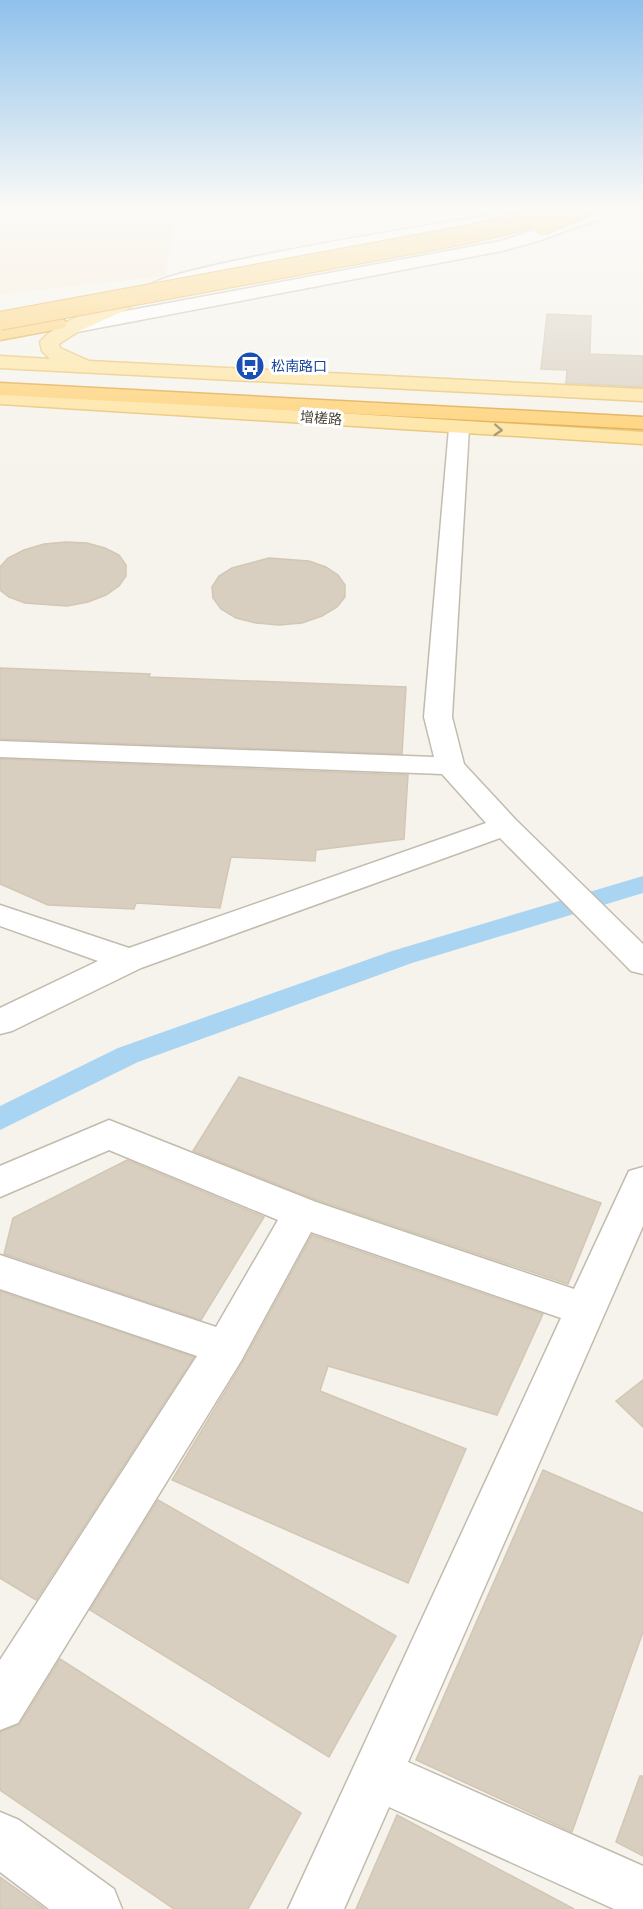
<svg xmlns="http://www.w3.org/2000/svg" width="643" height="1909" font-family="'Public Sans','Noto Sans SC',sans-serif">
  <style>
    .commercial { fill: #f7ead8 }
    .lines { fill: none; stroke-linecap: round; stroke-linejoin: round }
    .canal { fill: #a9d4f2; fill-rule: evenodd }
    .building { fill: #d8cfc1; stroke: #d3c7b4; stroke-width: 1.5 }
    .minor-casing { stroke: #c2bbae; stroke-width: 3 }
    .major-casing { stroke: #e6c16a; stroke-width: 3 }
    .highway-casing { stroke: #e0a43c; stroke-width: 3 }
    .minor { fill: #fff; fill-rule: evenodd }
    .major { fill: #ffe39c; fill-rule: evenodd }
    .highway { fill: #ffcf6e; fill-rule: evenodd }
    .highway-bridge-casing { stroke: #e0a43c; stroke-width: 20; stroke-linecap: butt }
    .highway-bridge { stroke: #ffcf6e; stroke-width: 18 }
    .oneway { stroke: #9c8c66 }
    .labels { text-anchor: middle; stroke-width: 6; stroke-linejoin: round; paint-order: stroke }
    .far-transit-label { font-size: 14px; fill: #164399; stroke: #fff; text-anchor: start }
    .far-street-label { font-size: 14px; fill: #4b4439; stroke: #fff }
  </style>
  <rect width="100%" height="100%" fill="#f6f3ec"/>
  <polygon class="commercial" points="0,206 143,206 145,216 175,215 166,276 0,294"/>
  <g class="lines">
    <polygon class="canal" points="643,876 643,893 412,963 138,1062 0,1130 0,1106 118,1048 392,951"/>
  </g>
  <g class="building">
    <polygon points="547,314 591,316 590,354 643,356 643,387 566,383 567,370 541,369"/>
    <polygon points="66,542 87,543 105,548 119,555 126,565 126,576 119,586 106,595 88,602 67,606 25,603 9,597 0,590 0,567 8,558 24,550 44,544"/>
    <polygon points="269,558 309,561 326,567 338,575 345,585 345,597 337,607 322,616 302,623 279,625 256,623 236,618 221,609 213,598 212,587 219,576 232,568"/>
    <polygon points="0,668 150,674 149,677 406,687 402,754 0,739"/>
    <polygon points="0,759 408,775 404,839 316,850 315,861 231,857 220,908 136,903 134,909 48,905 0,884"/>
    <polygon points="239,1077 601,1203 568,1284 317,1200 193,1151"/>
    <polygon points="127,1160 264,1217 201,1320 4,1254 13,1218"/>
    <polygon points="312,1235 543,1314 497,1415 328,1366 320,1391 466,1449 408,1583 172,1480 243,1362"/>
    <polygon points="0,1291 194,1357 36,1600 0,1578"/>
    <polygon points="643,1380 643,1427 616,1401"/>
    <polygon points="543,1470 643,1513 643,1632 572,1832 416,1760"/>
    <polygon points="158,1500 396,1636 329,1757 90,1610"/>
    <polygon points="60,1659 301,1813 248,1909 174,1909 0,1790 0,1732 20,1724"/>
    <polygon points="640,1776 643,1776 643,1856 616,1842"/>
    <polygon points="397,1815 574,1909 356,1909"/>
    <polygon points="0,1877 45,1909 0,1909"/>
  </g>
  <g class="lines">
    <g class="minor-casing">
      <g id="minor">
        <polygon points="606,206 629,206 627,209 538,241 502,251 72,333 65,331 63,327 65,323 72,321 501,241"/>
        <path d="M538,209l6,2 2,3 -2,3 -74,10 -214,40 -98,24 -6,-1 -3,-4c13,-19 346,-73 389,-77z"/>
        <polygon points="459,422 466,424 469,428 452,717 464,764 516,820 643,944 643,974 631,971 500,838 141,968 12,1031 0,1034 0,1008 98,961 0,926 0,905 129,948 486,823 442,774 0,757 0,741 434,757 424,717 449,428 452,424"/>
        <polygon points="109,1120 316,1202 574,1289 629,1171 643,1167 643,1226 408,1762 643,1866 643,1909 614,1909 389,1807 344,1909 288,1909 561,1318 311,1232 241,1361 18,1723 0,1730 0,1660 197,1356 0,1289 0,1255 216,1327 278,1220 109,1150 0,1197 0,1166"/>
        <polygon points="0,1812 19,1820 114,1889 122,1909 49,1909 0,1872"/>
      </g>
    </g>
    <g class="major-casing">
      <g id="major">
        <path d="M122,300l6,1 3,4 -3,4 -49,22 -20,13 1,4 29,13 554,28v12l-643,-33v-12l50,3 -8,-8 -2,-9c12,-17 62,-37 82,-42z"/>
        <polygon points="0,392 643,432 643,444 0,404"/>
      </g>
    </g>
    <g class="highway-casing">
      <g id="highway">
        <polygon points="58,318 64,320 67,324 64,328 0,340 0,328"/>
        <polygon points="0,383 643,417 643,429 0,395"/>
      </g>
    </g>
    <use href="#minor" class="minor"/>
    <use href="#major" class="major"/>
    <use href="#highway" class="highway"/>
    <g class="highway-bridge-casing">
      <g id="highway-bridge">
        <polyline points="542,226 588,206"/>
        <polyline points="0,321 470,234 523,221 561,206"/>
      </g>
    </g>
    <use href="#highway-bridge" class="highway-bridge"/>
  </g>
  <defs><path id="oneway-chevron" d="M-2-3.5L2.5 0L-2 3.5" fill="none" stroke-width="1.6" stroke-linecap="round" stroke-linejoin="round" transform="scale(1.5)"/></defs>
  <use class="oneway" href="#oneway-chevron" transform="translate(498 430) rotate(3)"/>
  <linearGradient id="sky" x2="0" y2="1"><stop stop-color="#8fc1ec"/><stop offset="0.44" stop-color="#fbfaf6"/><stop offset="1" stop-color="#fbfaf6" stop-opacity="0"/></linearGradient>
  <rect width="643" height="473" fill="url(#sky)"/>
  <defs>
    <g id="bus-disc" transform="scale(1.5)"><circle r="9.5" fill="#1a4fb4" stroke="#fff"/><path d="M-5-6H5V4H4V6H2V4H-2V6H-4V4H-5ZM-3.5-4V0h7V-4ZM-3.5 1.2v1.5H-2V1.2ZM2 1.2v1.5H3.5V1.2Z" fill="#fff"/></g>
  </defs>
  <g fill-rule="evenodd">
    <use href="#bus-disc" x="250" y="366"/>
  </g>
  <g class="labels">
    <g class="far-transit-label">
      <text x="271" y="371">松南路口</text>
    </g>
    <g class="far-street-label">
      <text transform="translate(321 418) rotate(4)" y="5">增槎路</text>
    </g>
  </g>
</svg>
